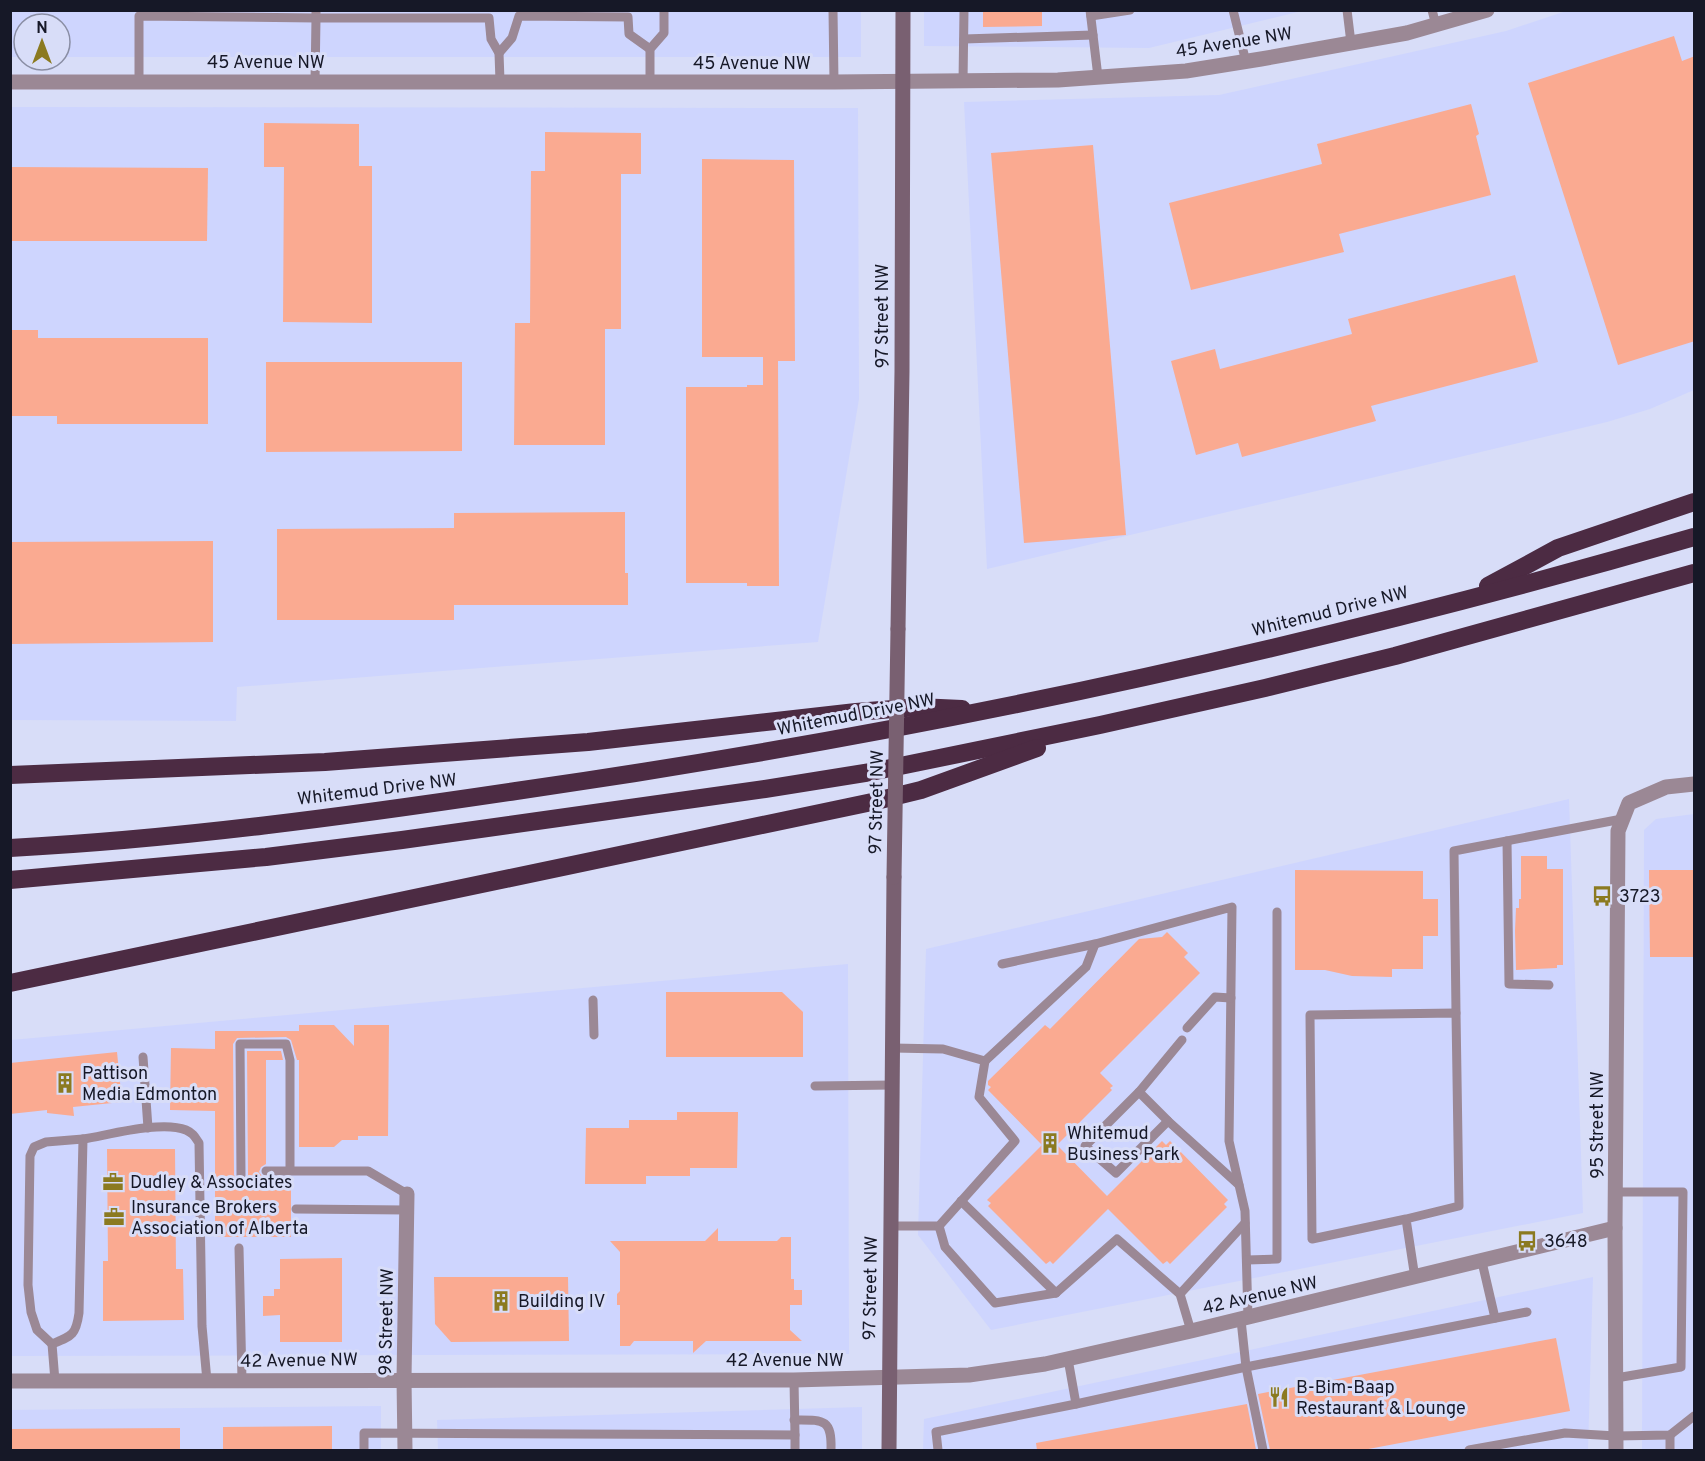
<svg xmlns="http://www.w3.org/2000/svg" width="1705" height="1461" font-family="Overpass,sans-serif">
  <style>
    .built { fill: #ced5fe }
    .building { fill: #faaa91 }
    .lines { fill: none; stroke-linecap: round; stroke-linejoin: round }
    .lane { stroke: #9b8895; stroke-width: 9 }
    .street { stroke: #9b8895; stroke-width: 15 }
    .secondary { stroke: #796071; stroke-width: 15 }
    .highway { stroke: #4c2b43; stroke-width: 18 }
    .secondary-bridge { stroke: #796071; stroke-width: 15 }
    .labels { text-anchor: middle; stroke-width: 6; stroke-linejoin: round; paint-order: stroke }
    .street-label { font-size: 18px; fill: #161827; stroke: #d8ddf8 }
    .poi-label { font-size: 18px; fill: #161827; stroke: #d8ddf8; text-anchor: start }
  </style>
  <rect width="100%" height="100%" fill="#d8ddf8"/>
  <g class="built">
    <polygon points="10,11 861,11 861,57 60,57 60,24 24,24 24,57 11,57"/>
    <polygon points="924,11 1302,11 1149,48 924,46"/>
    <polygon points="1566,11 1694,11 1694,390 1650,409 1607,422 987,569 964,102 1219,95 1506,31"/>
    <polygon points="11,107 858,108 859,399 818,642 237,687 236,721 11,720"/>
    <polygon points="1569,799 1583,1213 991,1330 918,1235 926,949"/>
    <polygon points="1694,814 1694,1450 1642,1450 1644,830 1656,819"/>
    <polygon points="848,964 849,1354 11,1356 11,1040"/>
    <polygon points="1593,1277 1588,1450 923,1450 924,1419"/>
    <polygon points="381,1406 381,1450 11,1450 10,1410"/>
    <polygon points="862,1407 862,1450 438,1450 437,1420"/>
  </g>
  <g class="building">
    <polygon points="983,10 1042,10 1042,26 983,27"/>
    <polygon points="1674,36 1682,61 1695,56 1695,341 1618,365 1528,83"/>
    <polygon points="1471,104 1479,134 1476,136 1491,195 1339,234 1344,252 1191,290 1169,203 1322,164 1317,144"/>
    <polygon points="264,123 359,124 359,166 372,166 372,323 283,322 284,167 264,167"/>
    <polygon points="545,132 641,133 641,174 621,174 621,329 605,329 605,445 514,445 515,323 530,323 531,171 545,171"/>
    <polygon points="1093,145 1126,535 1024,543 991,153"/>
    <polygon points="702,159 794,160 795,361 778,361 779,586 747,586 747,583 686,583 686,387 747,387 747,385 763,385 763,357 702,357"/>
    <polygon points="10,167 208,168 207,241 10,241"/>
    <polygon points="1515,275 1538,362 1371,406 1376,421 1242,457 1238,443 1196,455 1171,361 1215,349 1220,369 1352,334 1348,319"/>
    <polygon points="10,330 38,330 38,338 208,338 208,424 57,424 57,416 10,416"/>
    <polygon points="266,362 462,362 462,451 266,452"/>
    <polygon points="625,512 625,573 628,573 628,605 454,605 454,620 277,620 277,529 454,528 454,513"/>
    <polygon points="213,541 213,642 10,644 10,542"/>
    <polygon points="1521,856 1547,856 1547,869 1563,869 1563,965 1557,965 1557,968 1516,970 1515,931 1516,908 1519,908 1519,899 1521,899"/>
    <polygon points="1295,870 1423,871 1423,899 1438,899 1438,936 1423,936 1423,969 1392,969 1392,977 1352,976 1325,970 1295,970"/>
    <polygon points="1649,870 1695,870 1695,957 1650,957"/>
    <polygon points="1167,932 1188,953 1184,957 1200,973 1100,1073 1113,1086 1110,1088 1112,1090 1057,1145 1107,1196 1162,1141 1166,1145 1170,1141 1228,1200 1224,1204 1227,1207 1170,1264 1167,1261 1163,1264 1108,1209 1053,1264 1050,1261 1046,1264 988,1206 991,1203 987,1200 1042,1145 988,1090 991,1087 988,1085 988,1081 1045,1025 1050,1029 1139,939 1162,937"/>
    <polygon points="666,992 782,992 803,1012 803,1057 666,1057"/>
    <polygon points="299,1025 334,1025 354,1046 354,1025 389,1025 388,1136 358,1136 358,1140 342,1140 334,1147 299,1147 299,1060 297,1060 291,1040 286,1037 237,1038 233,1044 234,1175 238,1181 245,1180 248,1175 247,1051 281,1051 283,1060 266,1060 266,1164 261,1167 259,1172 262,1176 266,1178 266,1181 291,1181 291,1237 215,1237 215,1111 170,1110 171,1048 215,1049 215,1031 299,1031"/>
    <polygon points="117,1052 122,1102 73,1107 74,1116 47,1113 47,1110 10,1114 10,1063"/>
    <polygon points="677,1112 738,1112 737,1168 690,1168 690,1176 646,1176 646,1184 585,1184 586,1128 629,1128 629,1120 677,1120"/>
    <polygon points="107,1149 175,1149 176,1269 183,1269 184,1320 103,1321 103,1261 108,1261"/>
    <polygon points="718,1228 718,1241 777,1241 781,1237 791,1237 791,1279 794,1279 794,1290 802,1290 802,1305 790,1305 790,1330 802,1341 706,1341 693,1353 693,1341 634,1341 630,1346 620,1346 620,1305 617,1305 617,1294 620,1291 620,1252 610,1241 705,1241"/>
    <polygon points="342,1258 342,1342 280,1342 280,1315 263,1316 263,1296 274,1296 274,1289 280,1289 280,1259"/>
    <polygon points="434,1277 568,1277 569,1341 451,1342 435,1324"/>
    <polygon points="1556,1338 1570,1411 1363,1450 1270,1450 1258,1394"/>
    <polygon points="1247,1404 1256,1450 1037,1450 1036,1443"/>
    <polygon points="332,1426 332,1450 223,1450 223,1427"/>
    <polygon points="180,1428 180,1450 10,1450 10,1429"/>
  </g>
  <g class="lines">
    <g class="lane">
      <polyline points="833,10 834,82"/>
      <polyline points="1090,10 1098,77"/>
      <polyline points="1233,10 1246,62"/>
      <polyline points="1347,10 1351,43"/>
      <polyline points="1432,10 1436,25"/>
      <polyline points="1091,16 1130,10"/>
      <polyline points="964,39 1093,35"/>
      <polyline points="499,53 512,38 519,16 628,17 629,34 650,49"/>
      <polyline points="139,82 139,16 316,18 316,10"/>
      <polyline points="315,82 316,18 489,18 491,39 499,53 500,81"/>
      <polyline points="650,82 650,49 664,33 664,10"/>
      <polyline points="963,82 964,10"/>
      <polyline points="1507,841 1509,984 1549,985"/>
      <polyline points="1002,964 1095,944 1232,907 1229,1141 1245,1211 1248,1318"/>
      <polyline points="593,1000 594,1035"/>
      <polyline points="1456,1013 1454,851 1622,819"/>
      <polyline points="1187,1028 1215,997 1231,998"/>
      <polyline points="1182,1040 1139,1092 1168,1121 1239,1185"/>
      <polyline points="143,1057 148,1128"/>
      <polyline points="985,1061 1086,967 1095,944"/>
      <polyline points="815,1086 893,1085"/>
      <polyline points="1139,1092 1085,1146 1116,1173 1168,1121"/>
      <polyline points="266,1171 368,1171 407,1194"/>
      <polyline points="241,1175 240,1044 286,1044 290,1060 290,1170"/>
      <polyline points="1616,1192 1683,1192 1681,1367 1616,1378"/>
      <polyline points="961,1201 1056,1293 1117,1239 1180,1294 1191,1331"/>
      <polyline points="296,1209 407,1210"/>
      <polyline points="1406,1219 1312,1239 1310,1015 1456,1013 1459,1206 1406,1219 1415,1278"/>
      <polyline points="891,1226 939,1226 1015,1141 979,1097 985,1061 943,1049 893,1048"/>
      <polyline points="939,1226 945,1247 995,1303 1056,1293"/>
      <polyline points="239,1248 242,1380"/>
      <polyline points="1247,1260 1277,1259 1277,912"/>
      <polyline points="1482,1262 1495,1318"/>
      <polyline points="1180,1294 1245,1223"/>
      <polyline points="1241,1320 1246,1367 1263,1450"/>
      <polyline points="52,1344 37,1330 31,1312 28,1285 30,1156 34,1147 46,1142 83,1139"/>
      <path d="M55,1381l-3,-37c20,-8 24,-9 27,-31l4,-174c26,-4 79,-19 103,-9 7,3 9,7 13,13l3,183 5,55"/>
      <polyline points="1076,1404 1246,1367 1527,1312"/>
      <path d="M794,1420c29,0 38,-2 37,30"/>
      <polyline points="795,1435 795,1450"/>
      <polyline points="364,1450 364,1433 795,1435 794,1380"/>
      <polyline points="938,1450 936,1432 1076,1404 1068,1359"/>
      <polyline points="1469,1450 1565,1433 1616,1436 1670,1435 1694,1416"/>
      <polyline points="1670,1450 1670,1435"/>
    </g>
    <g class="street">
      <polyline points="10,82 834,82 1058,80 1186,71 1261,59 1407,33 1487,10"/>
      <polyline points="10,1381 794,1380 969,1375 1045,1364 1191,1331 1615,1228"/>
      <polyline points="405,1450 404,1379 407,1194"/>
      <polyline points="1616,1450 1615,1228 1618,831 1629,803 1666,787 1694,784"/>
    </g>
    <g class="secondary">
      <polyline points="898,629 902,371 903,10"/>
      <polyline points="889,1450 894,877"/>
    </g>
    <g class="highway">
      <polyline points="1488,586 1558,548 1694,502"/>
      <polyline points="10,775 325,762 588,742 856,712 918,707 962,709"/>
      <path d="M10,848c170,-9 338,-32 506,-57 398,-57 792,-142 1178,-254"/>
      <polyline points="10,880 266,857 402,840 765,789 871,772 1100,725 1265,688 1395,656 1694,573"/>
      <polyline points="10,983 872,802 921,790 1037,748"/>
    </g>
    <polyline class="secondary-bridge" points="894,877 898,629"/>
  </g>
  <defs>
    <g id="bus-bare" transform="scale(1.62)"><path d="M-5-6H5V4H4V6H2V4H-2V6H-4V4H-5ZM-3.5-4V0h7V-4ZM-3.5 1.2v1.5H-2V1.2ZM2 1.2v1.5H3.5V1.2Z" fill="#8b7a20" stroke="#d8ddf8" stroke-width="2.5" paint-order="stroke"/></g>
    <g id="building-bare" transform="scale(1.62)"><path d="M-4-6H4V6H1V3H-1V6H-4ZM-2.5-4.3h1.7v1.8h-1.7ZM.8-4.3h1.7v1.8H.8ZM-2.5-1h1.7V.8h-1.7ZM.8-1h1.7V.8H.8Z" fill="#8b7a20" stroke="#d8ddf8" stroke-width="2.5" paint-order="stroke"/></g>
    <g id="office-bare" transform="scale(1.62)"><path d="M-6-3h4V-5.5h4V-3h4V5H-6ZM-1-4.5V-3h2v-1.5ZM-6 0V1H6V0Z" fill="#8b7a20" stroke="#d8ddf8" stroke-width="2.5" paint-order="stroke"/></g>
    <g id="restaurant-bare" transform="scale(1.62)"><path d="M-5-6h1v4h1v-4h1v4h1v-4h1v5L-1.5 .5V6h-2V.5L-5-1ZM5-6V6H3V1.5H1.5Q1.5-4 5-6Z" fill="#8b7a20" stroke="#d8ddf8" stroke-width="2.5" paint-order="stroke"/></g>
  </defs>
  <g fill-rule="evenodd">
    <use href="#bus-bare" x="1602" y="896"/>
    <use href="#building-bare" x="65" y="1083"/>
    <use href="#building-bare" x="1050" y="1143"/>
    <use href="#office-bare" x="113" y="1182"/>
    <use href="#office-bare" x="114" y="1217"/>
    <use href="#bus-bare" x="1527" y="1241"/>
    <use href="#building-bare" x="501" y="1301"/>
    <use href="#restaurant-bare" x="1279" y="1397"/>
  </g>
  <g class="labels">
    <g class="street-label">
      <text transform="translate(1234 42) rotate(-9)" y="6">45 Avenue NW</text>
      <text x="266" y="68">45 Avenue NW</text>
      <text x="752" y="69">45 Avenue NW</text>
      <text transform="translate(882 316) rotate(-90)" y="6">97 Street NW</text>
      <text transform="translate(1330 611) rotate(-14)" y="6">Whitemud Drive NW</text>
      <text transform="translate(856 714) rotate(-11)" y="6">Whitemud Drive NW</text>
      <text transform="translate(377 789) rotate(-7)" y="6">Whitemud Drive NW</text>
      <text transform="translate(876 802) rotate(-89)" y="6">97 Street NW</text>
      <text transform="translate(1597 1125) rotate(-90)" y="6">95 Street NW</text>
      <text transform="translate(870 1288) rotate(-89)" y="6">97 Street NW</text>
      <text transform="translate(1260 1295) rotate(-13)" y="6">42 Avenue NW</text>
      <text transform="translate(386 1322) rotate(-89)" y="6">98 Street NW</text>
      <text transform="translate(299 1360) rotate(-1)" y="6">42 Avenue NW</text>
      <text x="785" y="1366">42 Avenue NW</text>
    </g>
    <g class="poi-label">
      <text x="1619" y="902">3723</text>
      <text x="82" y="1079">Pattison<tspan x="82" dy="21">Media Edmonton</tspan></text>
      <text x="1067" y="1139">Whitemud<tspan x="1067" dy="21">Business Park</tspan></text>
      <text x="130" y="1188">Dudley &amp; Associates</text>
      <text x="131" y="1213">Insurance Brokers<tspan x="131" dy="21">Association of Alberta</tspan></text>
      <text x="1544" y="1247">3648</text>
      <text x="518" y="1307">Building IV</text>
      <text x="1296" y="1393">B-Bim-Baap<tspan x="1296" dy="21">Restaurant &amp; Lounge</tspan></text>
    </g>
  </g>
  <rect width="1705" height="1461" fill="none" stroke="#161827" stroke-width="24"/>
  <g transform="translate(42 42)"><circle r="28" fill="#d8ddf8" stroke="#8a8ea4" stroke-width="1.5"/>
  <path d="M0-4.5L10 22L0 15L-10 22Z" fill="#8b7a20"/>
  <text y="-9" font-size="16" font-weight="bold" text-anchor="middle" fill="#161827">N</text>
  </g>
</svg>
